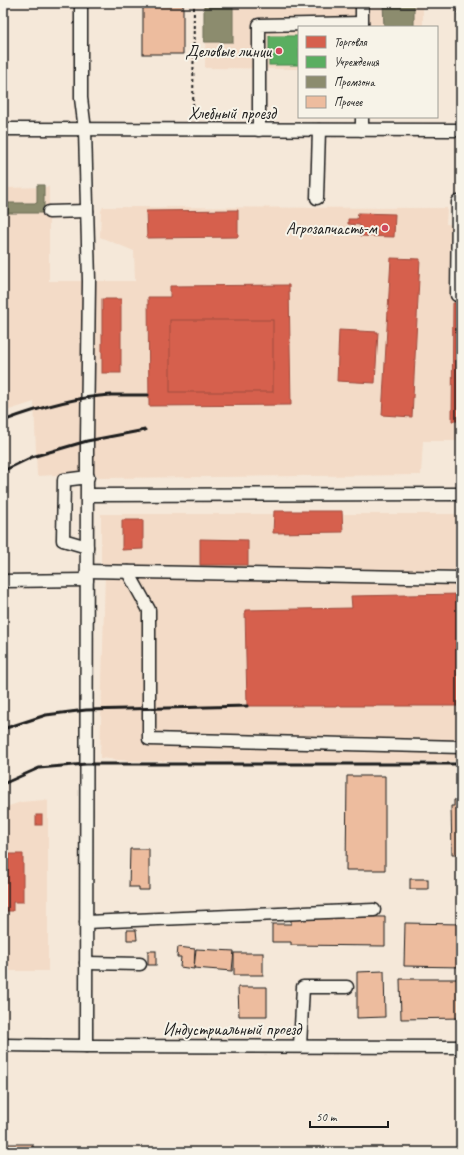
<svg xmlns="http://www.w3.org/2000/svg" width="464" height="1155" font-family="Caveat,sans-serif">
  <style>
    .built { fill: #f3dbc7 }
    .shops { fill: #d6604d; stroke: #9e4c3e }
    .public { fill: #5aae61; stroke: #47824c }
    .industry { fill: #8c8c6e; stroke: #6a6a55 }
    .building { fill: #edbc9e; stroke: #1c1c1c }
    .lines { fill: none; stroke-linecap: round; stroke-linejoin: round }
    .minor-casing { stroke: #1c1c1c; stroke-width: 15 }
    .path { stroke: #1c1c1c; stroke-width: 2; stroke-dasharray: 3 3; stroke-linecap: butt }
    .minor { stroke: #f7f3e8; stroke-width: 12 }
    .rail { stroke: #1c1c1c; stroke-width: 3 }
    .poi-dot { fill: #d1495b; stroke: #f7f3e8; stroke-width: 1.5 }
    .labels { text-anchor: middle; stroke-width: 4; stroke-linejoin: round; paint-order: stroke }
    .poi-label { font-size: 17px; fill: #1c1c1c; stroke: #f7f3e8; text-anchor: end }
    .street-label { font-size: 17px; fill: #1c1c1c; stroke: #f7f3e8 }
  </style>
  <rect width="100%" height="100%" fill="#f5e8d9"/>
  <filter id="ink" filterUnits="userSpaceOnUse"><feTurbulence type="fractalNoise" baseFrequency=".025" numOctaves="2"/><feDisplacementMap in="SourceGraphic" scale="8" xChannelSelector="R" yChannelSelector="G"/><feConvolveMatrix kernelMatrix="1 2 1 2 8 2 1 2 1" color-interpolation-filters="sRGB"/></filter>
  <g filter="url(#ink)">
    <g class="built">
      <polygon points="206,3 423,3 423,27 299,27 299,69 205,68"/>
      <polygon points="49,187 49,281 135,281 134,251 100,237 101,211 103,207 447,208 446,224 461,225 461,441 423,441 421,475 99,478 94,473 37,476 34,402 3,412 3,188"/>
      <polygon points="101,514 461,514 461,761 396,762 128,761 100,758 105,572 101,569"/>
      <polygon points="44,800 48,801 48,971 3,971 3,808 21,802"/>
    </g>
    <g class="shops">
      <polygon points="238,210 238,237 147,238 146,211"/>
      <polygon points="358,213 395,214 394,237 360,236 360,225 348,224 348,219 357,219"/>
      <polygon points="391,258 420,259 412,417 382,415"/>
      <polygon points="289,285 291,405 149,406 148,297 170,297 170,286"/>
      <rect x="102" y="299" width="19" height="74"/>
      <polygon points="453,303 461,303 461,421 452,421"/>
      <rect x="170" y="320" width="103" height="72"/>
      <polygon points="339,330 378,332 375,383 337,381"/>
      <polygon points="274,511 342,511 343,532 273,533"/>
      <polygon points="122,520 143,520 143,549 122,550"/>
      <polygon points="200,539 248,540 248,565 200,565"/>
      <polygon points="461,594 461,706 247,706 245,610 352,608 351,596"/>
      <rect x="36" y="815" width="6" height="10"/>
      <polygon points="3,854 23,854 23,902 13,902 13,911 3,911"/>
    </g>
    <rect class="public" x="269" y="36" width="30" height="29"/>
    <g class="industry">
      <rect x="204" y="3" width="29" height="39"/>
      <polygon points="383,3 414,3 414,27 384,27"/>
      <polygon points="37,185 44,185 44,213 7,213 7,203 37,203"/>
    </g>
    <g class="building">
      <rect x="143" y="3" width="40" height="51"/>
      <polygon points="457,3 461,3 461,22 458,22"/>
      <polygon points="347,776 385,776 385,870 346,870"/>
      <polygon points="454,800 461,800 461,854 452,854 451,806 454,806"/>
      <polygon points="130,849 149,849 149,890 139,890 139,887 129,887"/>
      <rect x="410" y="879" width="18" height="10"/>
      <polygon points="291,916 385,917 385,946 291,945 291,942 272,942 272,924 291,924"/>
      <polygon points="405,923 461,924 461,967 404,966"/>
      <polygon points="127,930 136,930 137,940 127,940"/>
      <polygon points="178,947 195,949 194,969 180,967 181,957 177,957"/>
      <polygon points="196,949 234,951 232,971 194,968"/>
      <rect x="148" y="951" width="8" height="14"/>
      <rect x="234" y="953" width="29" height="22"/>
      <polygon points="384,971 385,1017 357,1018 357,972"/>
      <polygon points="400,979 461,979 461,1018 401,1019"/>
      <polygon points="238,987 267,987 267,1016 239,1016"/>
      <rect x="3" y="1144" width="30" height="8"/>
    </g>
    <g class="lines">
      <g class="minor-casing">
        <g id="minor">
          <polyline points="81,3 81,98 85,130 89,281 87,441 86,1046"/>
          <polyline points="362,23 362,3"/>
          <polyline points="3,129 461,130"/>
          <polyline points="259,130 259,25 362,23 362,27"/>
          <polyline points="362,130 362,117"/>
          <polyline points="317,198 319,130"/>
          <polyline points="49,212 87,211"/>
          <polyline points="457,295 458,202 461,202"/>
          <polyline points="88,495 461,494"/>
          <polyline points="87,547 63,540 64,480 88,477"/>
          <polyline points="87,571 461,578"/>
          <polyline points="128,572 149,610 149,739 461,747"/>
          <polyline points="3,581 87,580"/>
          <polyline points="86,922 374,910"/>
          <polyline points="86,963 140,964"/>
          <polyline points="3,1045 86,1046 461,1047"/>
          <polyline points="300,1046 303,987 347,987"/>
        </g>
      </g>
      <polyline class="path" points="193,118 194,3"/>
      <use href="#minor" class="minor"/>
      <g class="rail">
        <path d="M3,421c35,-13 71,-24 108,-26 12,0 25,0 37,0"/>
        <polyline points="3,471 32,457 87,441 145,430"/>
        <polyline points="3,729 46,715 86,710 247,706"/>
        <polyline points="3,784 39,768 86,764 461,764"/>
      </g>
    </g>
  </g>
  <g class="poi-dot">
    <circle cx="279" cy="51" r="4"/>
    <circle cx="385" cy="228" r="4"/>
  </g>
  <g class="labels">
    <g class="poi-label">
      <text x="271" y="57">Деловые линии</text>
      <text x="377" y="234">Агрозапчасть-м</text>
    </g>
    <g class="street-label">
      <text x="232" y="119">Хлебный проезд</text>
      <text x="232" y="1035">Индустриальный проезд</text>
    </g>
  </g>
  <rect width="464" height="1155" fill="none" stroke="#f7f3e8" stroke-width="16"/>
  <rect x="8" y="8" width="448" height="1139" fill="none" stroke="#1c1c1c" stroke-width="1.5" filter="url(#ink)"/>
  <rect x="298" y="26" width="140" height="92" fill="#f7f3e8" stroke="#9f9d96"/>
  <rect x="306" y="36" width="20" height="12" fill="#d6604d" stroke="#9f9d96"/>
  <text x="334" y="46" font-size="12" fill="#1c1c1c">Торговля</text>
  <rect x="306" y="56" width="20" height="12" fill="#5aae61" stroke="#9f9d96"/>
  <text x="334" y="66" font-size="12" fill="#1c1c1c">Учреждения</text>
  <rect x="306" y="76" width="20" height="12" fill="#8c8c6e" stroke="#9f9d96"/>
  <text x="334" y="86" font-size="12" fill="#1c1c1c">Промзона</text>
  <rect x="306" y="96" width="20" height="12" fill="#edbc9e" stroke="#9f9d96"/>
  <text x="334" y="106" font-size="12" fill="#1c1c1c">Прочее</text>
  <path d="M310 1121v6h78v-6" fill="none" stroke="#1c1c1c" stroke-width="2"/>
  <text x="316" y="1121" font-size="12" fill="#1c1c1c" stroke="#f7f3e8" stroke-width="3" paint-order="stroke">50 m</text>
</svg>
